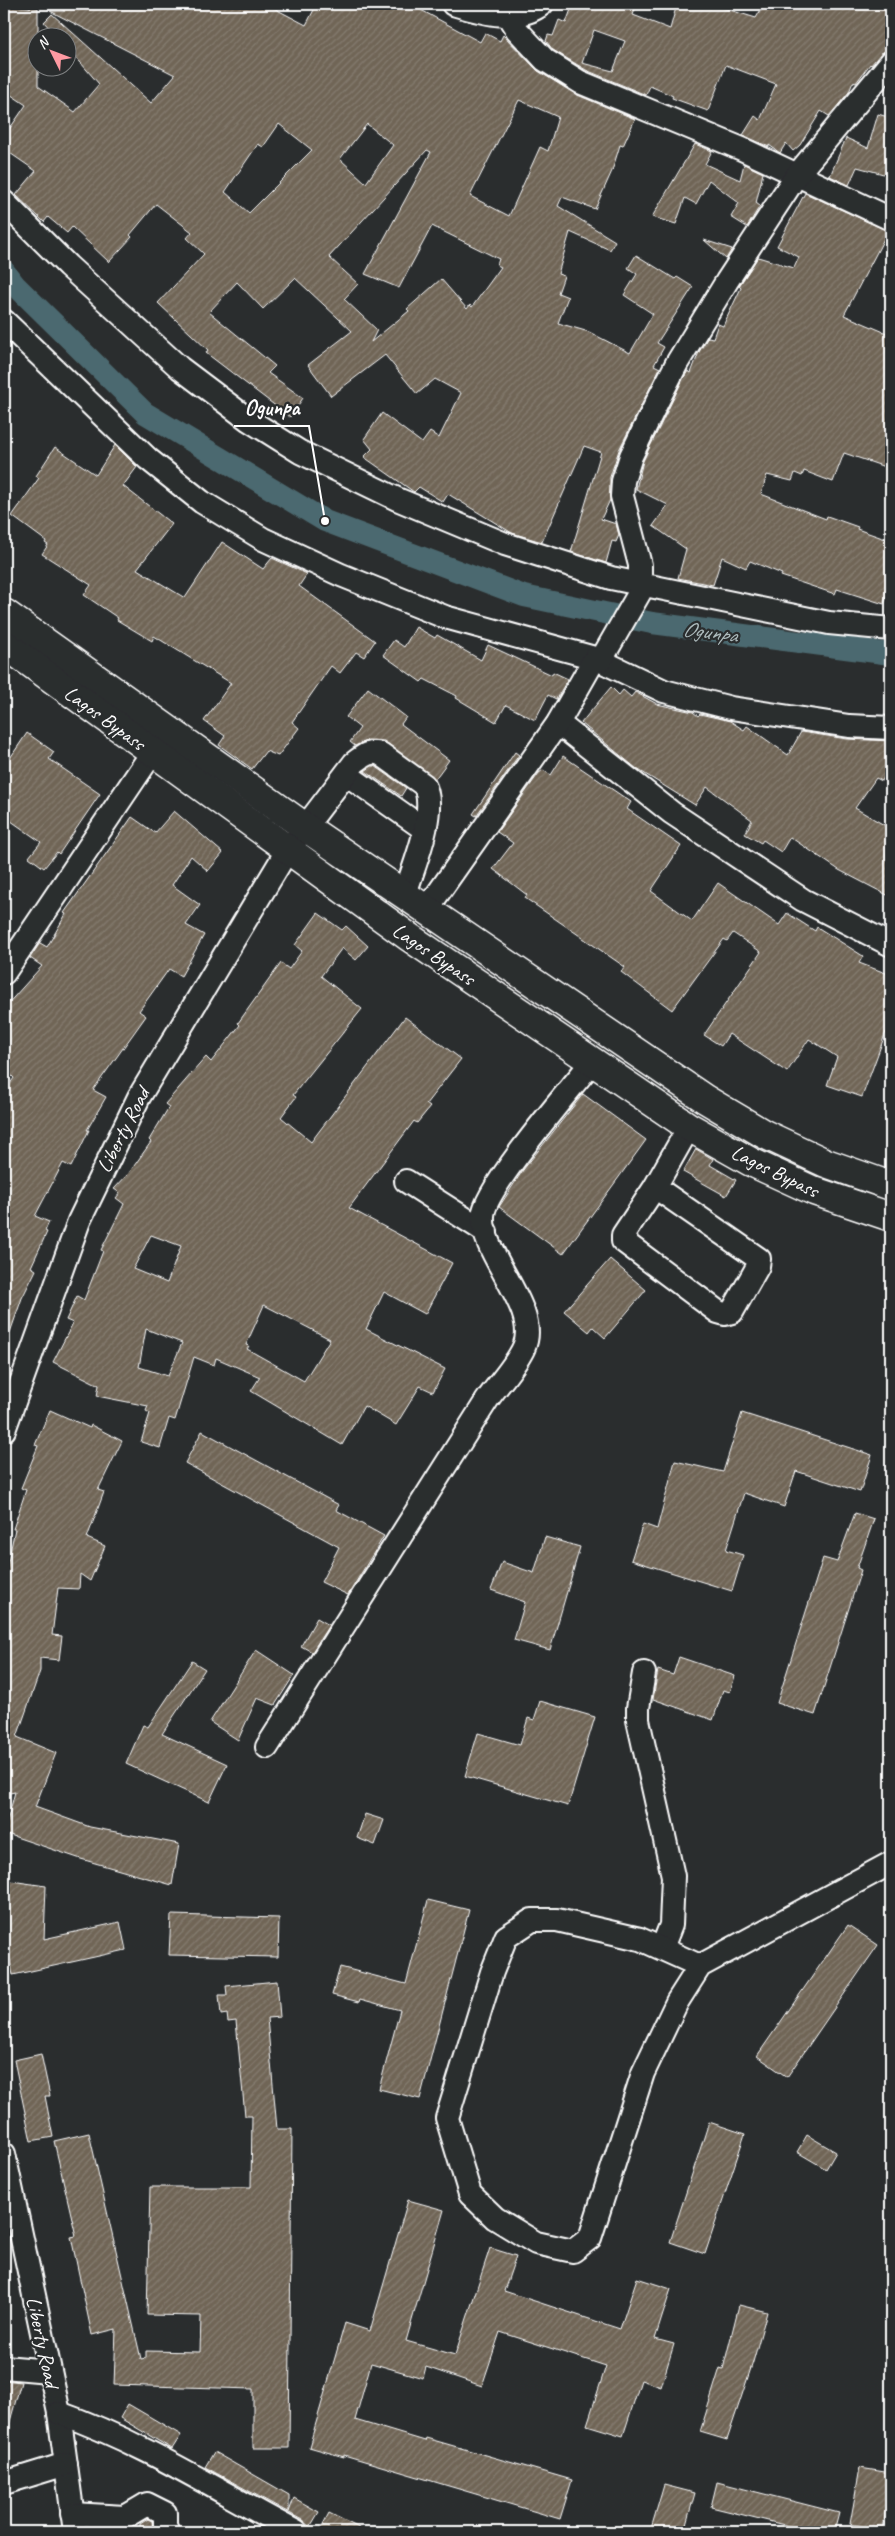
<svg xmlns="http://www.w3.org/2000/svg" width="895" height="2536" font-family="Caveat,sans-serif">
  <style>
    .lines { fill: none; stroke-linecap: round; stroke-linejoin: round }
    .canal { stroke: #4c696f; stroke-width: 22 }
    .building { fill: url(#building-hatch); stroke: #fff; fill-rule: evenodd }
    .minor-casing { stroke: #fff; stroke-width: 26 }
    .major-casing { stroke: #fff; stroke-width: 31 }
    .minor { stroke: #2a2d2e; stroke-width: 22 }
    .major { stroke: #2a2d2e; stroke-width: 28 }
    .labels { text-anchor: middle; stroke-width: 4.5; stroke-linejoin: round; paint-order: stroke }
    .street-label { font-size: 21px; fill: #fff; stroke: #2a2d2e }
    .water-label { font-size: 22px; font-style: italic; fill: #aebcbe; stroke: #2a2d2e }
    .leader { fill: none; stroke: #fff; stroke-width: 2 }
    .callout-dot { fill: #fff; stroke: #2a2d2e; stroke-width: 2 }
    .callout-label { font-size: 22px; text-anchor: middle; font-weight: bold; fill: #fff; stroke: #2a2d2e; stroke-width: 4.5; stroke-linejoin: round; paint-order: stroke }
  </style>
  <defs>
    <pattern id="building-hatch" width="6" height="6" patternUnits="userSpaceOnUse" patternTransform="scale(1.25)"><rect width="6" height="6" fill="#706557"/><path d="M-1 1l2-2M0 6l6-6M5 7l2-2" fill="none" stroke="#857c70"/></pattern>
  </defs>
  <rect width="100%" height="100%" fill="#2a2d2e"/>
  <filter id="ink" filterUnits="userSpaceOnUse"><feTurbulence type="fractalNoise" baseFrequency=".02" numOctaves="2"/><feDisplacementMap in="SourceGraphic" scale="10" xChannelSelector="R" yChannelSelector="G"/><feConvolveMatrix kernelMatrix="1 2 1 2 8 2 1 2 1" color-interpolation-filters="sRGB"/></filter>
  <g filter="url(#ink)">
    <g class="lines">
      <polyline class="canal" points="4,271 15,285 145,413 325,521 524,596 652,623 891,654"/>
    </g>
    <g class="building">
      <path d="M53,4h213l40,21 11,-21h93l70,38 5,-9 15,8 3,-6 35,36 37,23 60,25 -12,27 -3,-1 -8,26 -17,38 -33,-12 -4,9 57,35 -5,9 -40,-18 -12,42 6,2 -6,17 10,4 -10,26 31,9 41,21 23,-39 -29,-19 13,-21 -9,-6 8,-13 39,24 2,-2 16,10 -36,56 7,4 -10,18 6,3 -41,82 -9,27v23l-9,19 15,5 3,11 -3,7 -4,-1 -6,22 -35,-11 30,-100 -17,-6 -42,96 -30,-9 -64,-39 -5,8 -24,-15 -5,5 -50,-35 8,-8 -8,-10 18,-26 40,30 8,-11 9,6 22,-45 -26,-14 -18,15 -32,-39 -54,41 -23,-31 44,-34 -57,-53 -32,31 -26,-27 -28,30 66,54 -7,7 35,25 -13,19 -84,-64 2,-3 -50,-47 46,-49 -17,-16 5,-6 -36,-28 -26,31 2,2 -23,25 -37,-35 -5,6 -19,-16 -4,5 -28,-27 20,-24 -32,-22v-12l22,-32 -22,-15v-85l34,3v78l37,26 24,-28 -31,-36v-10h-10l-14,-16 8,-8 99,89 24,-28 -125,-64h15zM519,100l39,17 -10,34 -8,-4 -31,69 -39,-20zM279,124l33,26 -63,63 -24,-21 33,-48 5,3zM367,124l26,21 -27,38 -26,-24zM427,150l4,2 -66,122 34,14 33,-62 67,33 -2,6 4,2 -29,40 -2,-2 -3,4 -26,-30 -34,30 2,2 -38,31 6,-12 -33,-31 14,-15 -29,-27z"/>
      <path d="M573,4h64l-4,11 37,14 7,-25h33l46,14 8,-14h127v45l-10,4 -10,12 -1,-1 -14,19 -3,-1 -4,10 -20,24 -8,-5 -21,34 -7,6 -7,-8 -6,10 -11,-8v2l-26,-12 12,-19 5,4 16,-36 -50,-19 -18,46 -36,-13 1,-2 -23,-10 -4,9 -60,-25 -33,-20 -7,-9 2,-6 5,1 6,-16 7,3zM594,30l31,11 -12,30 -31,-8z"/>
      <polygon points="878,114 891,118 891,176 857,167 849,185 830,176 846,138 868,148"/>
      <polygon points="695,144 712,151 705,164 740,180 744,164 763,173 756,203 760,206 747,227 731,217 739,203 709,180 696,204 685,198 676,224 652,217"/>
      <polygon points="805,193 888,231 844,315 891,335 891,469 844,453 833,482 804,471 802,476 795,473 792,481 767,475 761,494 826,519 827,516 858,527 857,529 891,541 891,584 884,604 837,589 835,594 781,576 782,574 750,561 746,568 722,557 713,585 678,578 686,549 653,526 668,505 636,489 643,461 683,379 688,371 691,373 699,352 708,337 713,338 718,324 723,326 741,288 739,286 758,257 794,268 799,257 777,246"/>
      <polygon points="704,240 732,249 726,259"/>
      <polygon points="115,445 137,467 123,486 172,524 137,569 185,598 222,542 263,569 272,558 307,574 299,586 375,641 364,657 356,652 340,673 331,666 292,722 299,728 278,756 266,751 252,769 219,745 225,736 204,721 231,683 154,636 152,641 117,620 118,618 84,595 91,585 42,554 48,545 45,543 46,541 12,516 39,478 36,476 55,447 96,475"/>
      <polygon points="416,627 435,638 437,635 481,660 488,645 552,675 553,672 568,679 556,699 548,695 535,720 506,705 496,722 456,698 457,696 424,679 421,682 383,655 394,640 404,647"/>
      <polygon points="611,687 619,695 623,690 631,697 635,692 657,704 693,712 698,716 700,714 730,721 744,730 747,726 788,755 801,732 847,739 891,741 891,764 882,781 876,778 855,808 891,829 891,897 839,870 790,837 781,852 763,840 761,843 745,834 752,820 707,787 695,805 637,769 581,723"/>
      <polygon points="368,688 406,717 401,724 449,760 435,779 384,741 368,740 355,746 350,742 360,728 346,717"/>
      <polygon points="27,733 54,752 49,759 100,794 59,854 57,852 44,868 29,857 41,842 4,816 4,767"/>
      <polygon points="515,752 519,755 476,816 473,814"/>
      <polygon points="563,756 631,802 627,809 681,846 651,891 692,921 718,883 779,925 787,913 815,931 817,927 863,956 859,963 891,975 891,1034 886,1032 862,1097 827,1085 837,1057 809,1039 787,1072 729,1034 721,1046 704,1035 761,952 733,933 727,941 724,939 672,1010 621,972 625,967 525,898 527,895 493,869 513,843 497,832 539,773 543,770 551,775"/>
      <polygon points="372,766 375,766 406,788 401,796 365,771"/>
      <polygon points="174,811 223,853 208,871 191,856 172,885 200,905 186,925 204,935 181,976 169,969 139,1011 146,1016 93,1090 106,1097 87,1130 89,1130 71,1167 63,1163 35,1216 49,1222 45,1231 47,1232 31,1267 36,1270 22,1298 6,1344 4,1343 4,1092 14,1078 4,1068 4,1008 42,966 30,958 40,943 47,947 66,914 64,913 132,817 155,833"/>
      <path d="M318,913l24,17 4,-4 22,20 -12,14 -14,-12 -21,28 41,33 -69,86 3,2 -15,20 30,25 94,-125 56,42 -35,45 4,3 -13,16 -3,-2 -65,87 103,55 -27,51 -41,-22 -18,37 79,40 -12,23 -13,-6 -24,39 -32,-19 -22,39 -91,-54 9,-14 -44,-19 -2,7 -20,-8 -19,63 -6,-2 -9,30 -19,-6 9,-29 -4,-2 2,-5 -51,-10 2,-11 -46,-23 20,-39 -7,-3 11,-24 7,4 19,-49 -2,-1 23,-46 -8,-6 4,-5 -6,-4 15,-16 22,-31 -2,-2 20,-33 -4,-3 41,-47 5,5 29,-37 -2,-2 43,-60 8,6 13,-18 -7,-6zM151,1235l30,11 -14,37 -34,-14zM264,1305l66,34 -26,42 -57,-32 2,-3 -3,-1zM146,1329l36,14 -14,33 -29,-9z"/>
      <polygon points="583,1094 646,1140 563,1254 499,1207 523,1170"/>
      <polygon points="696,1149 713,1159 710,1165 736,1180 726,1196 683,1172"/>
      <polygon points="610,1259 646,1290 605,1338 593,1327 589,1332 564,1311"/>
      <polygon points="50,1410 90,1428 91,1425 122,1441 98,1490 104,1492 87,1538 105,1546 90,1581 80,1574 79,1589 58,1588 52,1635 62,1636 59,1660 40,1658 40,1671 17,1737 56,1753 35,1807 90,1827 179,1844 172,1885 81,1859 4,1833 15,1792 4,1794 4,1581 15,1529 13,1529 26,1490 21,1488 38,1446 35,1445"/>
      <polygon points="742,1413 872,1455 860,1492 796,1471 784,1507 744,1493 726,1550 743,1555 732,1591 631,1560 643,1524 657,1529 675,1461 723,1472"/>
      <polygon points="202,1431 339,1505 336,1510 384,1536 348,1595 321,1582 339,1547 185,1463"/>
      <polygon points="855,1513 874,1519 857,1568 861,1570 815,1715 777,1703 823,1558 837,1562"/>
      <polygon points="545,1537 580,1547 550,1650 514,1640 525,1602 491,1590 502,1562 534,1573"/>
      <polygon points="317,1618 329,1625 312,1652 301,1646"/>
      <polygon points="256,1650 294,1675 275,1705 257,1698 238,1740 210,1722"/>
      <polygon points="679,1657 735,1676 730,1692 723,1690 713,1720 653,1699 658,1670 673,1675"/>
      <polygon points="192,1661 205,1669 162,1734 227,1764 209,1802 126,1764 143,1725 148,1727"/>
      <polygon points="540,1701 595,1717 568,1806 465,1776 478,1733 520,1745 528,1718 534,1720"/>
      <polygon points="365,1814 384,1820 375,1845 357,1838"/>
      <polygon points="4,1880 46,1886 44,1939 120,1922 126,1950 13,1975 4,1932"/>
      <polygon points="428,1900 469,1910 420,2099 379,2089 400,2010 360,1999 359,2002 332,1995 340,1967 406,1984"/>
      <polygon points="171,1915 279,1918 278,1957 169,1955"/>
      <polygon points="848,1925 878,1945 787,2077 757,2056"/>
      <polygon points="277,1981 280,2017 267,2018 277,2129 292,2129 289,2448 253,2448 253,2389 114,2385 116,2329 92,2335 71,2237 76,2236 54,2141 89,2133 141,2359 146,2358 146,2351 200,2352 201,2316 147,2315 150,2187 251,2187 252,2116 245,2116 236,2021 228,2022 227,2014 221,2015 219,1995 227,1995 226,1986"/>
      <polygon points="41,2054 50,2096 45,2096 53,2137 31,2141 14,2060"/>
      <polygon points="709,2122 745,2134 705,2254 670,2242"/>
      <polygon points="807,2135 836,2152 826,2169 797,2152"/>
      <polygon points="408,2200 444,2210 406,2341 455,2355 490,2248 516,2256 504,2291 620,2329 637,2278 671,2289 655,2339 674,2344 661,2387 641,2380 623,2436 587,2425 606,2366 500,2332 482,2386 426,2367 423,2378 371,2363 355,2420 425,2441 426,2438 572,2480 560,2519 344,2455 344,2457 309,2447 345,2323 370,2331"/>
      <polygon points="739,2305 767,2312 753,2362 727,2440 700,2432 720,2368 723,2369"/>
      <polygon points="4,2380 21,2382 9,2425 4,2424"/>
      <polygon points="128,2404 181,2435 172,2449 120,2418"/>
      <polygon points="214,2452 289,2495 289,2512 294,2498 319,2512 310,2527 302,2520 205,2467"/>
      <polygon points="860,2468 891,2473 883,2530 850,2524"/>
      <polygon points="717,2482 839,2513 834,2532 813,2532 711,2507"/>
      <polygon points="664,2485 695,2493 684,2532 650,2532"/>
      <polygon points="329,2513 367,2532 319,2532"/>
      <polygon points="148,2519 152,2521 153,2532 140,2532 140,2524"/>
    </g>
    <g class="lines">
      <g class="minor-casing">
        <g id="minor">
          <path d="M453,4c27,8 64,20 89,0"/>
          <polyline points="508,16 517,30 545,60 580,82 742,149 891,219"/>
          <polyline points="4,202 68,266 180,368 249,420 300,452 397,499 505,544 611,578 829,623 891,629"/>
          <polyline points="4,321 148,459 202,502 263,539 341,575 445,617 595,658 664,691 731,708 849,726 891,728"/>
          <polyline points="558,723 672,813 803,900 891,945"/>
          <polyline points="346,774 424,829"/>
          <polyline points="427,909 558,723 595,658 601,660 640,592 640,565 622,496 623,481 631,456 658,400 677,363 727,281 796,176 891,62"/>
          <polyline points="4,973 152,753"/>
          <polyline points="406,1181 486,1232"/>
          <polyline points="655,1187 759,1259 758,1266 732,1312 725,1314 718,1312 623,1241 623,1235 655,1187 689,1127"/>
          <path d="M4,1430l75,-209 60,-124 148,-246 67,-88c9,-7 15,-13 27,-9l43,31c14,25 -11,83 -19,109"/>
          <polyline points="644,1673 638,1708 638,1720 673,1876 671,1925 662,1948"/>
          <path d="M267,1747l220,-347c11,-16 30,-36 37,-53 17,-38 -44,-93 -41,-131 1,-27 88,-128 109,-154"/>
          <polyline points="700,1966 640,1939 557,1920 532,1920 506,1937 492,1972 447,2118 470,2194 495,2218 536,2243 573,2251 590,2238 643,2073 677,2002 700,1966 891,1863"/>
          <polyline points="4,2154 59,2413 75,2532"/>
          <polyline points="4,2367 49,2371"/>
          <path d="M59,2413c83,29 159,78 237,119"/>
          <polyline points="4,2483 66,2464"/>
          <polyline points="72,2514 125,2517 147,2504 165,2513 165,2526 168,2532"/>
        </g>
      </g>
      <g class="major-casing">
        <g id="major">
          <polyline points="4,613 305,827 705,1099 764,1134 826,1163 891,1186"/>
          <polyline points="4,644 409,937 689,1127 751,1162 814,1191 891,1217"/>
        </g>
      </g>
      <use href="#minor" class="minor"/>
      <use href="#major" class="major"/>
    </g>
  </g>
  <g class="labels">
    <g class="street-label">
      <text transform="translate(105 718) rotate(36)" y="7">Lagos Bypass</text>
      <text transform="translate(434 954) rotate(34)" y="7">Lagos Bypass</text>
      <text transform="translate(123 1130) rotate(-63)" y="7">Liberty Road</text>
      <text transform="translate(775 1171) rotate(26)" y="7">Lagos Bypass</text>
      <text transform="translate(43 2342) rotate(78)" y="7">Liberty Road</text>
    </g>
    <g class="water-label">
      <text transform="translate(710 631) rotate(7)" y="8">Ogunpa</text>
    </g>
  </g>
  <path class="leader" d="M325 521L309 426H234"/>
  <circle class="callout-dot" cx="325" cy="521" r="5"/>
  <g class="callout-label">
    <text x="272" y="415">Ogunpa</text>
  </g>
  <rect width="895" height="2536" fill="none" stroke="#2a2d2e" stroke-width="20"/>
  <rect x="10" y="10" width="875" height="2516" fill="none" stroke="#fff" stroke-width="2" filter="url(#ink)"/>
  <g transform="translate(52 52) rotate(312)"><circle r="24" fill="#2a2d2e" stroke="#7f8182"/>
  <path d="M0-4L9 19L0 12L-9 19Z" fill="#ff9aa2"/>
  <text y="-8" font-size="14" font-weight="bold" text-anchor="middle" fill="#ffffff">N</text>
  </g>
</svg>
